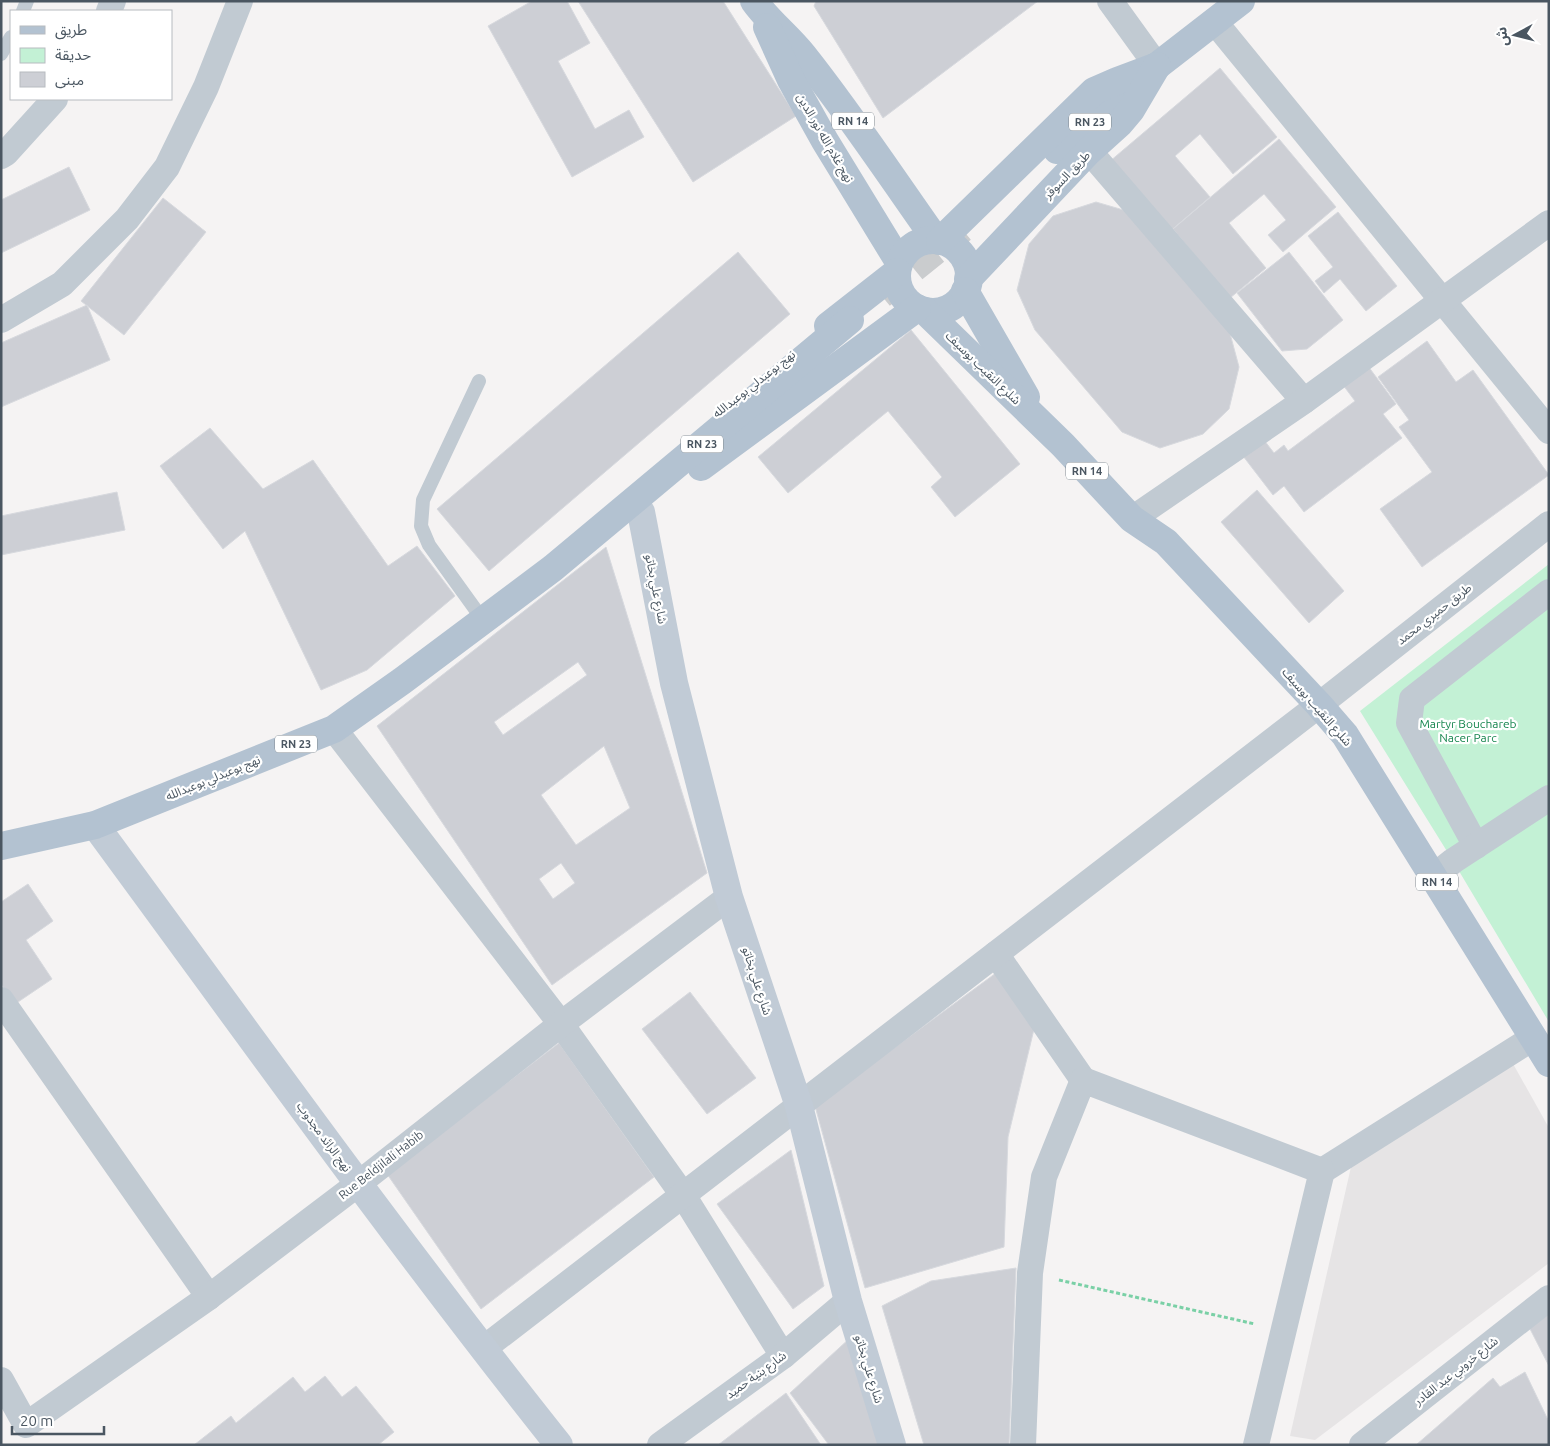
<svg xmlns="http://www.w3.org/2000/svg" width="1550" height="1446" font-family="Ubuntu,'Noto Sans Arabic',sans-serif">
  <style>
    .education { fill: #e6e4e5 }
    .green { fill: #c3f1d5 }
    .building { fill: #cdcfd5; stroke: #d7d9de; fill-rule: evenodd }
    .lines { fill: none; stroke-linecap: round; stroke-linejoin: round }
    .primary-tunnel { stroke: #caccce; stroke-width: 28; stroke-dasharray: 28 14; stroke-linecap: butt }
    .path { stroke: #7ad0a6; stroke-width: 3; stroke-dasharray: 4 2.5; stroke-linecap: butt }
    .lane { stroke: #c1cad2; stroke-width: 14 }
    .street { stroke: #c1cad2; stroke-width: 26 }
    .secondary { stroke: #c1cbd6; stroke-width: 28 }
    .primary { stroke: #b3c2d1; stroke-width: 28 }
    .labels { text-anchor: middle; stroke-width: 4.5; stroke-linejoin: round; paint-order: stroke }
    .shield { fill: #fff; stroke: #808990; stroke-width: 1 }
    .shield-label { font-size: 11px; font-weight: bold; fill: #4a5661 }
    .street-label { font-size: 12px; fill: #4a5661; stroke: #fff }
    .park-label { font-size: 12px; fill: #17864f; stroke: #fff }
  </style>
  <rect width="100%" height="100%" fill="#f5f3f3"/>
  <polygon class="education" points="1502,1044 1549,1128 1549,1263 1315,1440 1290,1436 1358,1136"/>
  <polygon class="green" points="1549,564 1549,1022 1453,861 1360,711"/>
  <g class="building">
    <polygon points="532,1 567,1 590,43 558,61 595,129 629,110 644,137 572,177 488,26"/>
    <polygon points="578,1 723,1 796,116 693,182"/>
    <polygon points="816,1 1038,1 883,118 814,6"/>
    <polygon points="1220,68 1277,137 1233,174 1200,134 1175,156 1210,197 1168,233 1109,162"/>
    <polygon points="1279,139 1336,207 1283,252 1268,235 1286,220 1264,194 1229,223 1266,268 1230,298 1173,229"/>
    <polygon points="69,167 90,210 1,253 1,200"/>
    <polygon points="163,198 206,232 124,335 81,301"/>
    <polygon points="1096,202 1137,214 1228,326 1239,367 1229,409 1203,434 1160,448 1122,432 1035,330 1017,290 1029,244 1053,216"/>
    <polygon points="1338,212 1397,286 1366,311 1340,279 1324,293 1315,281 1333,267 1308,236"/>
    <polygon points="738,252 790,314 489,571 437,509"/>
    <polygon points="1289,252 1343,320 1307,349 1282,351 1237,293"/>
    <polygon points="87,305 110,360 1,407 1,343"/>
    <polygon points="911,330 1020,464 955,517 931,487 942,477 888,411 788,493 758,457"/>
    <polygon points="1427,341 1456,382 1473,370 1549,475 1422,567 1380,509 1432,472 1399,427 1409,420 1378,377"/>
    <polygon points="1368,366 1396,404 1383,414 1402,438 1304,512 1284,486 1273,495 1243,456 1264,440 1274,453 1284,445 1288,451 1355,401 1343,385"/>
    <polygon points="210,428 263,489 313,460 388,566 417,546 455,596 367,670 321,690 245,531 223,549 160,466"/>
    <polygon points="1257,490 1344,591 1309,623 1221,522"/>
    <polygon points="117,492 125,530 1,555 1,516"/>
    <path d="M606,547l101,326 -155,112 -175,-259zM578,662l9,13 -84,60 -9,-13zM604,746l26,62 -54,37 -35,-50zM561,863l14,20 -22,16 -14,-20z"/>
    <polygon points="28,884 53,921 26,940 52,979 15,1004 1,984 1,902"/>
    <polygon points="996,973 1036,1021 1008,1137 1004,1247 865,1288 815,1106"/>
    <polygon points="690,992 756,1078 707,1114 642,1029"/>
    <polygon points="559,1043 654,1177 481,1309 387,1174"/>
    <polygon points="791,1150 824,1286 793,1309 717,1204"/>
    <polygon points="1016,1268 1009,1445 924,1445 882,1306 931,1281"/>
    <polygon points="1549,1306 1549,1366 1527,1323"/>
    <polygon points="850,1338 886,1445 829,1445 790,1393"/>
    <polygon points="1525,1372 1549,1422 1549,1445 1416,1445 1493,1378 1500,1387"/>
    <polygon points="325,1376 342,1397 356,1386 394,1432 378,1445 194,1445 231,1416 236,1423 293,1377 305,1392"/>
    <polygon points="786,1393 821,1445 718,1445"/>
  </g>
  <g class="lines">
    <polyline class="primary-tunnel" points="881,295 962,229"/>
    <polyline class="path" points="1059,1280 1255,1324"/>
    <g class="lane">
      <polyline points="23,11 27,1"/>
      <polyline points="1,54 11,37"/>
      <polyline points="479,381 423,500 421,526 429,545 483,620"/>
    </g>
    <g class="street">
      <polyline points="1110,1 1157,66"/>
      <polyline points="109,11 113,1"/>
      <polyline points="1214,21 1549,431"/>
      <polyline points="1089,151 1304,401"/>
      <polyline points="1,156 6,153 55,99"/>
      <polyline points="1,320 62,284 127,219 167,167 206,87 240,1"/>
      <polyline points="1132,519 1304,401 1549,223"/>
      <polyline points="334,729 561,1024 683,1195 783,1356"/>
      <polyline points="1476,846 1409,723 1412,699 1549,592"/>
      <polyline points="1433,877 1453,861 1549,798"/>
      <polyline points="996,954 1083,1080"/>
      <polyline points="1,1000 209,1297"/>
      <polyline points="1322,1171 1533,1038"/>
      <polyline points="483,1349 1319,705 1549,524"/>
      <polyline points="1,1380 26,1425 209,1297 358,1184 561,1024 729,897"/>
      <polyline points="660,1445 783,1356 848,1301"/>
      <polyline points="1023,1445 1030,1273 1044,1177 1083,1080 1322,1171 1256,1445"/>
      <polyline points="1362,1445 1549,1298"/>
    </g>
    <g class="secondary">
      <polyline points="641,512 674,683 729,897 799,1106 848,1301 892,1445"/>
      <path d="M95,825c153,208 303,418 464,620"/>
    </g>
    <g class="primary">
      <path d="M754,1c14,20 34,35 49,54 47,59 89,123 133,185"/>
      <polyline points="767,27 791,80 825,141 899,262"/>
      <polyline points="1057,150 1157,66 1241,1"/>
      <circle cx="933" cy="276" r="36"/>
      <polyline points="940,241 1094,91 1117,81 1157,66"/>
      <polyline points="968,279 1089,151 1120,123 1131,110 1157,66"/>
      <polyline points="965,291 1026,397"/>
      <polyline points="925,311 1063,445 1132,519 1166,542 1319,705 1345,735 1549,1063"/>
      <polyline points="828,326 897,272"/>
      <polyline points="701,467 917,308"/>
      <polyline points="1,846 95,825 334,729 402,681 553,568 850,320"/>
    </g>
  </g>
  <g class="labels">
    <g class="shield">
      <rect x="832" y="112.5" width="42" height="17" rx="4"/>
      <rect x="1069" y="113.5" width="42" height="17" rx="4"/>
      <rect x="681" y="435.5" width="42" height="17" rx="4"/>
      <rect x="1066" y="462.5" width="42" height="17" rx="4"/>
      <rect x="275" y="735.5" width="42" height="17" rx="4"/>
      <rect x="1416" y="873.5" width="42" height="17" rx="4"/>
    </g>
    <g class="shield-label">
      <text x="853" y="125">RN 14</text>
      <text x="1090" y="126">RN 23</text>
      <text x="702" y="448">RN 23</text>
      <text x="1087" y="475">RN 14</text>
      <text x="296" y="748">RN 23</text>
      <text x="1437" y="886">RN 14</text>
    </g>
    <g class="street-label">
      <text transform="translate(825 138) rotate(60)" y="4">نهج غلام الله نور الدين</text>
      <text transform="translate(1067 175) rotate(-46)" y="4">طريق السوقر</text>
      <text transform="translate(983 368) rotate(44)" y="4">شلرع النقيب بوسيف</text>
      <text transform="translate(754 384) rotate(-38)" y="4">نهج بوعبدلي بوعبدالله</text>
      <text transform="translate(656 589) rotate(79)" y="4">شارع علي بخاتو</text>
      <text transform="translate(1434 614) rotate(-38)" y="4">طريق حميري محمد</text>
      <text transform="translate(1317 707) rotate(49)" y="4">شلرع النقيب بوسيف</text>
      <text transform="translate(213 778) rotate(-22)" y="4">نهج بوعبدلي بوعبدالله</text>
      <text transform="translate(757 981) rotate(72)" y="4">شارع علي بخاتو</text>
      <text transform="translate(324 1137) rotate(54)" y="4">نهج الرائد مجدوب</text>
      <text transform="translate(381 1165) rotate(-38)" y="4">Rue Beldjilali Habib</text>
      <text transform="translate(869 1369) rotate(73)" y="4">شارع علي بخاتو</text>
      <text transform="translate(1456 1371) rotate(-38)" y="4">شارع خروبي عبد القادر</text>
      <text transform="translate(756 1375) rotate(-36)" y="4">شارع بنية حميد</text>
    </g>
    <g class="park-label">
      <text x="1468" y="728">Martyr Bouchareb<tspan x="1468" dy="14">Nacer Parc</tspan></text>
    </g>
  </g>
  <rect width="1550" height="1446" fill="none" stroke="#4a5661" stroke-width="5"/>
  <rect x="10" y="10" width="162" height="90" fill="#ffffff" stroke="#b7bbc0"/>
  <rect x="20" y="26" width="25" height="8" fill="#b3c2d1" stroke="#b7bbc0"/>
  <text x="55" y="35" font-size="15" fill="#4a5661">طريق</text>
  <rect x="20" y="48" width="25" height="15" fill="#c3f1d5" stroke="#b7bbc0"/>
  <text x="55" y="60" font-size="15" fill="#4a5661">حديقة</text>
  <rect x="20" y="72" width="25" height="15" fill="#cdcfd5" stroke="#b7bbc0"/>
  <text x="55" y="85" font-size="15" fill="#4a5661">مبنى</text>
  <g transform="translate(1515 35) rotate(263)" stroke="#ffffff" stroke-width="4" paint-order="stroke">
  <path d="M0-4L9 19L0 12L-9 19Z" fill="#4a5661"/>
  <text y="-8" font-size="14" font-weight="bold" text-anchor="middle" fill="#4a5661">ش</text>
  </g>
  <path d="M12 1426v8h92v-8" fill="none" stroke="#4a5661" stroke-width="2.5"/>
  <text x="20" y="1426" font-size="15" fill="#4a5661" stroke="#ffffff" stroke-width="4" paint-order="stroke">20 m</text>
</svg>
